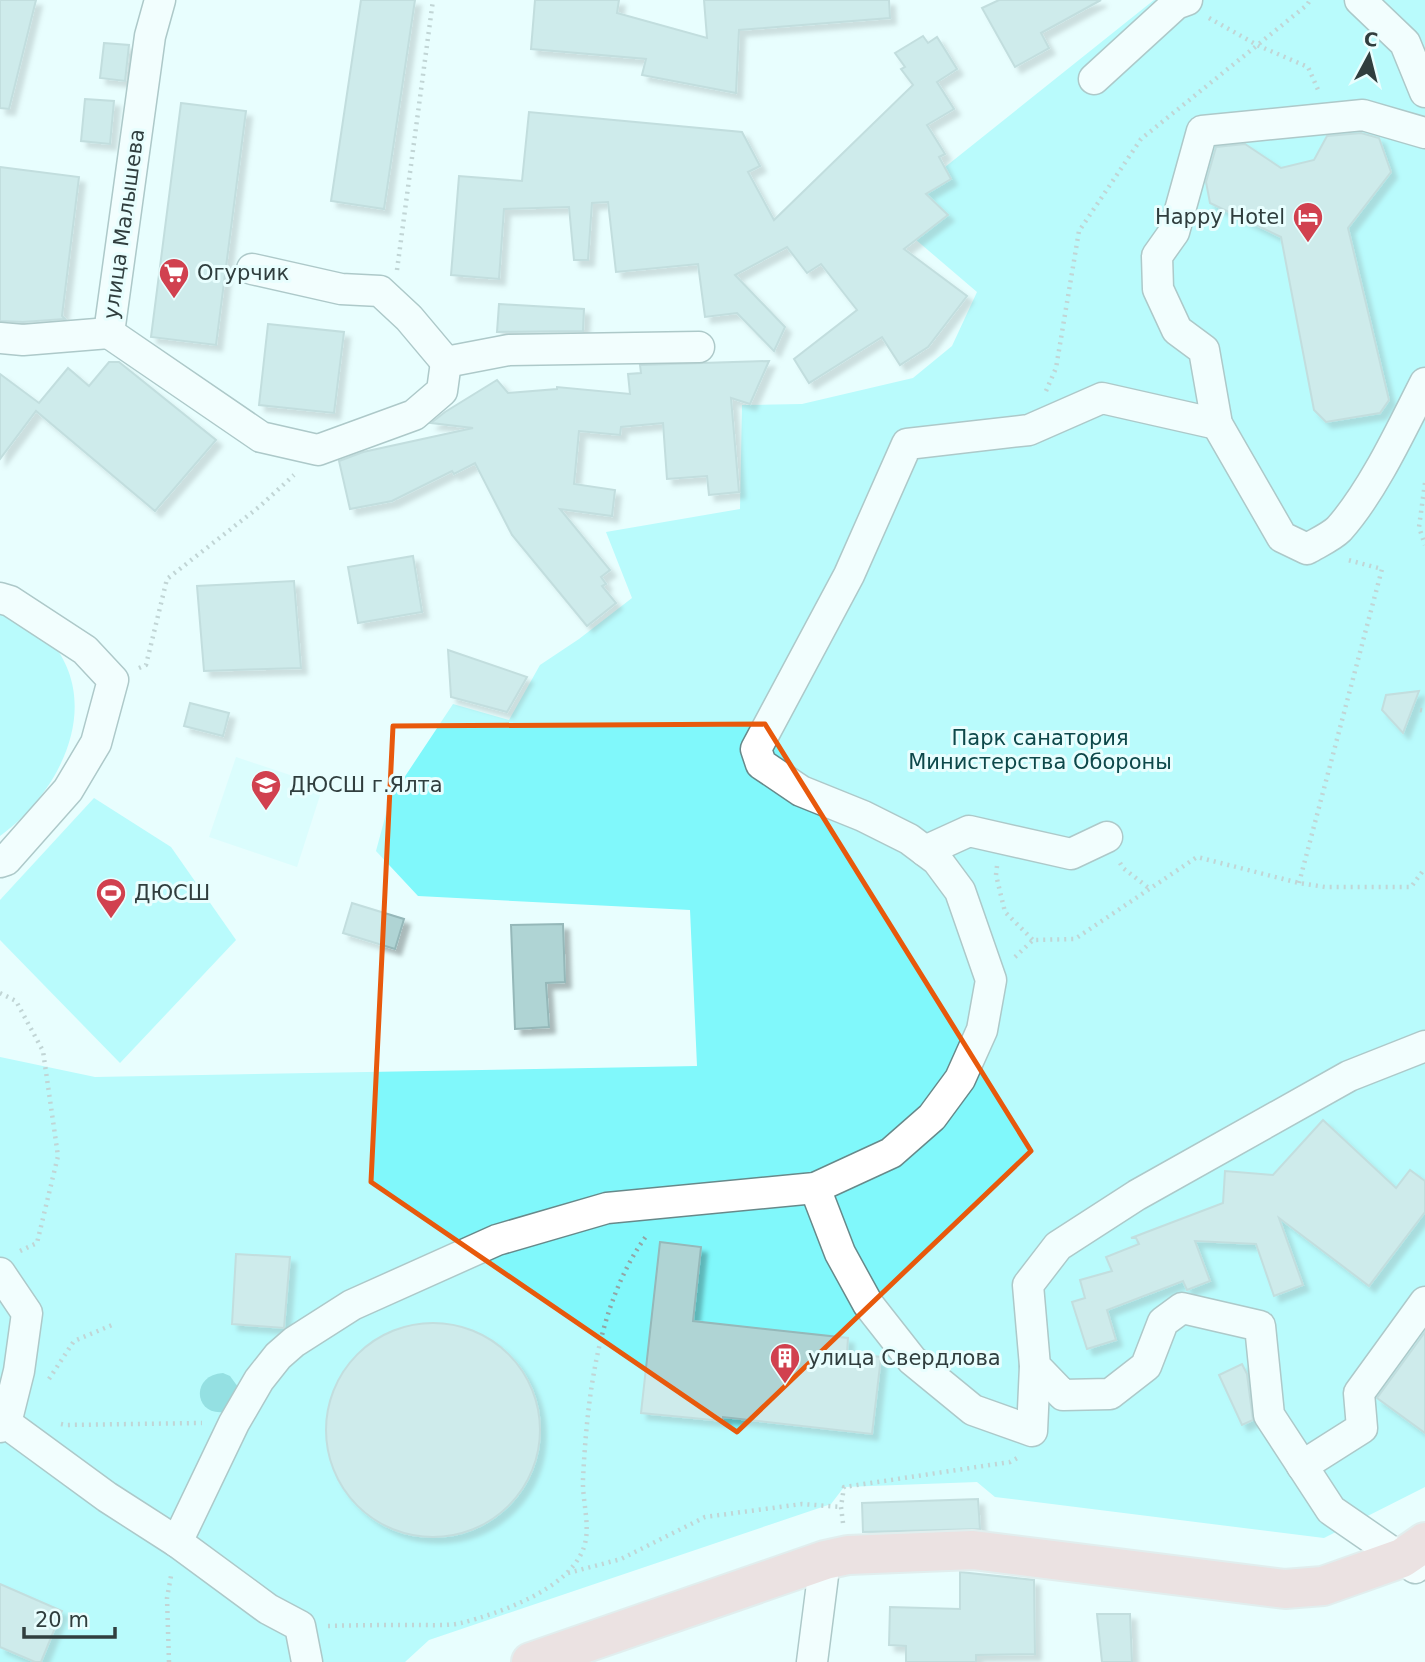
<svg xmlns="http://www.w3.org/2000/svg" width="1425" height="1662" font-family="'DejaVu Sans',sans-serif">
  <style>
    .built { fill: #cdfcfd }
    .green { fill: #80f8fb }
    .water { fill: #30bdc0 }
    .building { fill: #afd4d4; stroke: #95b8b9; stroke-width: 2; filter: url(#shadow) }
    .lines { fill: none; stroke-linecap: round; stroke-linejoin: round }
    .minor-casing { stroke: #67898a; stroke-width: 33 }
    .major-casing { stroke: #dadcdc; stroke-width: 42 }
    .path { stroke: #92a4a4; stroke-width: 4.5; stroke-dasharray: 2 5; stroke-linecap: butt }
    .minor { stroke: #fff; stroke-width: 30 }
    .major { stroke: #efc0c1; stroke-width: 38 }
    .marked { fill: none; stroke: #e8590c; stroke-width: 5; stroke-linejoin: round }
    .labels { text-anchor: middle; stroke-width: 6; stroke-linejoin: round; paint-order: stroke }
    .poi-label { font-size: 21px; fill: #303e3e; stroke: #e8fefe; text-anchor: start }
    .street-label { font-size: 21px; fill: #303e3e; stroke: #e8fefe }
    .park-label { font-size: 21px; fill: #0d484a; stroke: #e8fefe }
  </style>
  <defs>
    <filter id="shadow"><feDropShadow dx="6" dy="6" stdDeviation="2" flood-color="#0004"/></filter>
  </defs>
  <rect width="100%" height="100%" fill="#e8fefe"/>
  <polygon class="built" points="236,757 323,786 297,867 209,837"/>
  <g class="green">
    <polygon points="1154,0 1425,0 1425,1487 1324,1538 995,1497 977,1482 844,1487 831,1504 429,1640 405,1662 0,1662 0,1057 95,1077 697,1066 690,910 418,896 376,851 390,799 453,704 509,720 540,665 579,639 632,598 606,532 740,509 742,405 802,404 913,378 952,346 977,292 908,233 920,187"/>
    <path d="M0,604c15,11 36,21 48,34 58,64 12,155 -48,198z"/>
    <polygon points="94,798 171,847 236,940 120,1063 0,940 0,900"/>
  </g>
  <path class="water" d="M223,1373l7,3 8,11 -14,25c-30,4 -34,-37 -1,-39z"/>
  <g class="building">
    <polygon points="0,0 36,0 9,109 0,108"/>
    <polygon points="361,0 415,0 384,209 331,201"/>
    <polygon points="535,0 619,0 617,13 707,38 704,0 889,0 890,18 739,30 736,93 642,75 646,59 531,49"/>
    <polygon points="999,0 1101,0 1041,33 1049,48 1015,67 982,8"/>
    <polygon points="923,36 928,43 937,37 957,69 937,82 954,109 927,125 945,154 939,157 951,179 926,194 948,215 904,249 967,296 928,347 900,365 882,337 809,383 794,359 857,310 821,264 807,273 787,247 735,275 785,327 774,351 737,313 705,317 698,264 616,272 608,202 592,203 588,260 574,260 569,207 504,209 499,279 451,275 459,176 522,181 529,112 742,132 760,166 748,172 774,220 913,85 901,69 905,67 895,53"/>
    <polygon points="104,43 129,45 125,81 100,78"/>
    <polygon points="85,99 114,101 110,144 81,141"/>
    <polygon points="181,103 246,111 216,345 151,337"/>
    <polygon points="1361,133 1379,138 1391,172 1348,228 1389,400 1380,413 1326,422 1314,410 1281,237 1210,203 1206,182 1216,147 1245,144 1281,168 1314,160 1327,136"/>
    <polygon points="0,167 79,177 62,316 65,319 23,322 0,321"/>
    <polygon points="499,304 584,309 583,331 497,332"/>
    <polygon points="268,324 344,332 334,413 259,405"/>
    <polygon points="769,361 750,404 731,398 739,492 709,495 707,476 667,479 663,423 621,427 620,435 579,431 574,484 615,490 612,516 560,509 610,570 601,577 606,584 602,586 616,603 587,626 512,535 475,463 454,474 452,471 392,501 350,509 339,461 363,452 473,428 431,423 445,412 497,380 508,393 557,389 557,387 630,394 628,374 641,373 640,365"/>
    <polygon points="109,362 119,362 216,440 155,511 36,411 0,459 0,374 39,403 68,368 89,386"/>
    <polygon points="413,556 422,612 358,623 348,567"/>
    <polygon points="294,581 301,668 204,671 197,586"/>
    <polygon points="448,650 527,677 507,712 451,697"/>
    <polygon points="1419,691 1403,733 1382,710 1386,695"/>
    <polygon points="190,703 229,713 223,736 184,726"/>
    <polygon points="352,903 404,919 395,949 343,933"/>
    <polygon points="563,924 565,982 546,983 549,1027 515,1029 511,925"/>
    <polygon points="1323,1120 1396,1188 1410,1170 1425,1181 1425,1212 1369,1286 1279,1218 1303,1285 1274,1296 1256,1244 1195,1241 1210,1281 1187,1290 1183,1281 1107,1310 1116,1340 1087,1349 1072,1302 1085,1298 1080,1280 1112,1271 1106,1257 1139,1244 1136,1238 1131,1238 1223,1203 1225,1171 1273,1175"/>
    <polygon points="660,1242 701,1247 693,1321 848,1338 847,1353 881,1357 872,1434 723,1417 723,1421 641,1413"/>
    <polygon points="236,1254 290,1257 284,1328 232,1324"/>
    <circle cx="433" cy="1430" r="107"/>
    <polygon points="1425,1332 1425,1433 1377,1398"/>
    <polygon points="1242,1364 1247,1374 1253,1420 1242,1425 1219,1375"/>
    <polygon points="978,1499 980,1529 863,1532 862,1503"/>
    <polygon points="960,1572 1034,1580 1035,1654 976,1655 976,1662 906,1662 906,1646 889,1645 890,1607 960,1609"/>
    <polygon points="0,1584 62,1611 41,1662 35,1662 0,1647"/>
    <polygon points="1097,1614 1130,1614 1132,1662 1102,1662"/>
  </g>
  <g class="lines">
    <g class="minor-casing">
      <g id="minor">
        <polyline points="160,0 150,36 109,333 261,437 318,450 414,415 442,391 446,362"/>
        <polyline points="1360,0 1405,43 1425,92"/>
        <polyline points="1094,79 1176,4 1187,0"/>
        <path d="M1425,133l-62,-18 -161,16 -28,101 -17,24 1,33 19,41 27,20 13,74 65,113 25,12c10,-6 24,-12 32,-20 34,-38 63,-101 86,-146"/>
        <polyline points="252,269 341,289 380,291 409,318 446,362"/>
        <polyline points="0,338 23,340 109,333"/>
        <polyline points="446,362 509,350 699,347"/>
        <polyline points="0,598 10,601 85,650 113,680 96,743 68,790 6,860 0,862"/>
        <polyline points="925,851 969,831 1071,854 1107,837"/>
        <polyline points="815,1188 840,1253 868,1304 912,1360 973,1410 1032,1431 1035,1366"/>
        <polyline points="0,1273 27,1313 19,1371 6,1423 0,1427"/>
        <polyline points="6,1423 107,1497 177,1542 268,1609 300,1626 307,1662"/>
        <polyline points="1302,1466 1362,1428 1359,1393 1425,1302"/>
        <polyline points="177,1542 234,1423 259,1380 278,1356 294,1342 352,1305 497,1240 607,1208 815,1188 891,1153 932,1117 960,1079 982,1030 991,980 960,891 937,860 909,839 863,816 801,791 761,764 756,749 849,575 907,444 1029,430 1102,398 1217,424"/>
        <polyline points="1415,1568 1331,1510 1269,1415 1260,1326 1182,1308 1163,1322 1146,1366 1110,1394 1063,1395 1035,1366 1028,1285 1058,1246 1137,1195 1349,1076 1425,1046"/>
        <polyline points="812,1662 825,1560"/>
      </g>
    </g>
    <g class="major-casing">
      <polyline id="major" points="531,1662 825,1560 848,1555 973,1550 1285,1589 1323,1586 1402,1558 1425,1542"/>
    </g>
    <g class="path">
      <polyline points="1209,18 1259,46 1308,67 1319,92"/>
      <polyline points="397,270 433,0"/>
      <polyline points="1046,391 1056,368 1079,231 1141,139 1307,5 1310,0"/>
      <polyline points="1425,483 1419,527 1425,545"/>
      <polyline points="139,668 146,665 167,579 259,507 294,475"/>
      <polyline points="1420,710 1425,711"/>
      <polyline points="1120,863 1123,868 1150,889"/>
      <polyline points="997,866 996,875 1005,912 1033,940"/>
      <polyline points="1299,883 1382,569 1348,560"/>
      <polyline points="1015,957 1033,940 1075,939 1197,857 1299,883 1325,887 1411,887 1425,868"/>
      <polyline points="0,993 16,1001 43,1051 58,1156 37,1243 20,1251"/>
      <polyline points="49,1379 74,1341 112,1325"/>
      <polyline points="61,1424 66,1425 202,1423"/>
      <polyline points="843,1523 841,1507 844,1487 1010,1462 1019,1457"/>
      <polyline points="568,1573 621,1559 705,1517 802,1504 841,1507"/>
      <path d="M328,1626c30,-1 60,-1 90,-1 14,0 30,1 43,-2 39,-10 109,-34 123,-76 7,-21 -2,-46 -1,-68 4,-81 15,-178 64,-244"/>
      <polyline points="169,1662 167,1598 171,1576"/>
    </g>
    <use href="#minor" class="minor"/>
    <use href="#major" class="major"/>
  </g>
  <path d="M0 0H1425V1662H0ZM765,724l266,427 -294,281 -366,-250 22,-456z" fill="#e8fefe" fill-opacity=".55" fill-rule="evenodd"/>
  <path class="marked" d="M765,724l266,427 -294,281 -366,-250 22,-456z"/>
  <defs>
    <g id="hotel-pin" transform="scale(1.575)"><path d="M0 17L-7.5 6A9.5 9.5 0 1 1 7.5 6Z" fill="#d1414f" stroke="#e8fefe"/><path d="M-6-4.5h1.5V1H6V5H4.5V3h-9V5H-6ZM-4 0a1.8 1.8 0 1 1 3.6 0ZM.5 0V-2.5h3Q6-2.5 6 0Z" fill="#fff"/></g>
    <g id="supermarket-pin" transform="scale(1.575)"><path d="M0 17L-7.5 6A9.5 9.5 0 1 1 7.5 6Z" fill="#d1414f" stroke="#e8fefe"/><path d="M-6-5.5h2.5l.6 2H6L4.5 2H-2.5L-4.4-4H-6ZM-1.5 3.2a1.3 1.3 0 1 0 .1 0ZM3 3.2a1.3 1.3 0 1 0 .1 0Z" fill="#fff"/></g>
    <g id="school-pin" transform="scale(1.575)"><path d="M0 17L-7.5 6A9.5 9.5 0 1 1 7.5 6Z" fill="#d1414f" stroke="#e8fefe"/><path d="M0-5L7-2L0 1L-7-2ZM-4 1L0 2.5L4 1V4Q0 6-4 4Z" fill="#fff"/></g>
    <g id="stadium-pin" transform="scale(1.575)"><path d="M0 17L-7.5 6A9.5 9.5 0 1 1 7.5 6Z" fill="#d1414f" stroke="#e8fefe"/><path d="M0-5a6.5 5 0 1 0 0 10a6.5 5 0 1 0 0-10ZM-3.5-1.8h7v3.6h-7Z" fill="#fff"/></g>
    <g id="building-pin" transform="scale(1.575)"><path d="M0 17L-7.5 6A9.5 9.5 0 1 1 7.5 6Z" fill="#d1414f" stroke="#e8fefe"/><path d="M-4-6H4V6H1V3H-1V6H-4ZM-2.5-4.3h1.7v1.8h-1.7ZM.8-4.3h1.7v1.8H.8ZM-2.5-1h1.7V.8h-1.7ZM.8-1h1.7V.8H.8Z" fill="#fff"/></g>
  </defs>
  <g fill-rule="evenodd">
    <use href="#hotel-pin" x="1308" y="217"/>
    <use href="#supermarket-pin" x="174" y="273"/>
    <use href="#school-pin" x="266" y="785"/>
    <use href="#stadium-pin" x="111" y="893"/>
    <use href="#building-pin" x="785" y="1358"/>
  </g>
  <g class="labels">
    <g class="poi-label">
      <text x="1285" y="224" text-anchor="end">Happy Hotel</text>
      <text x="197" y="280">Огурчик</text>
      <text x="289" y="792">ДЮСШ г.Ялта</text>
      <text x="134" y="900">ДЮСШ</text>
      <text x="808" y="1365">улица Свердлова</text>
    </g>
    <g class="street-label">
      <text transform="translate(124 224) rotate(-82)" y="7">улица Малышева</text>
    </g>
    <g class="park-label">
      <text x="1040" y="745">Парк санатория<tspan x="1040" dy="24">Министерства Обороны</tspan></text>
    </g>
  </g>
  <g transform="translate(1369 56) rotate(7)" stroke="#e8fefe" stroke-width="5" paint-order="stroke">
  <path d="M0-5L12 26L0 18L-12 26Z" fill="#303e3e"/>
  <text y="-10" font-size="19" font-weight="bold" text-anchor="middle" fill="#303e3e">С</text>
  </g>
  <path d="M24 1627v10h91v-10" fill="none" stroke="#303e3e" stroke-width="3.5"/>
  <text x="35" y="1627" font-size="21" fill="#303e3e" stroke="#e8fefe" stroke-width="5" paint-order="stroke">20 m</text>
</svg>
